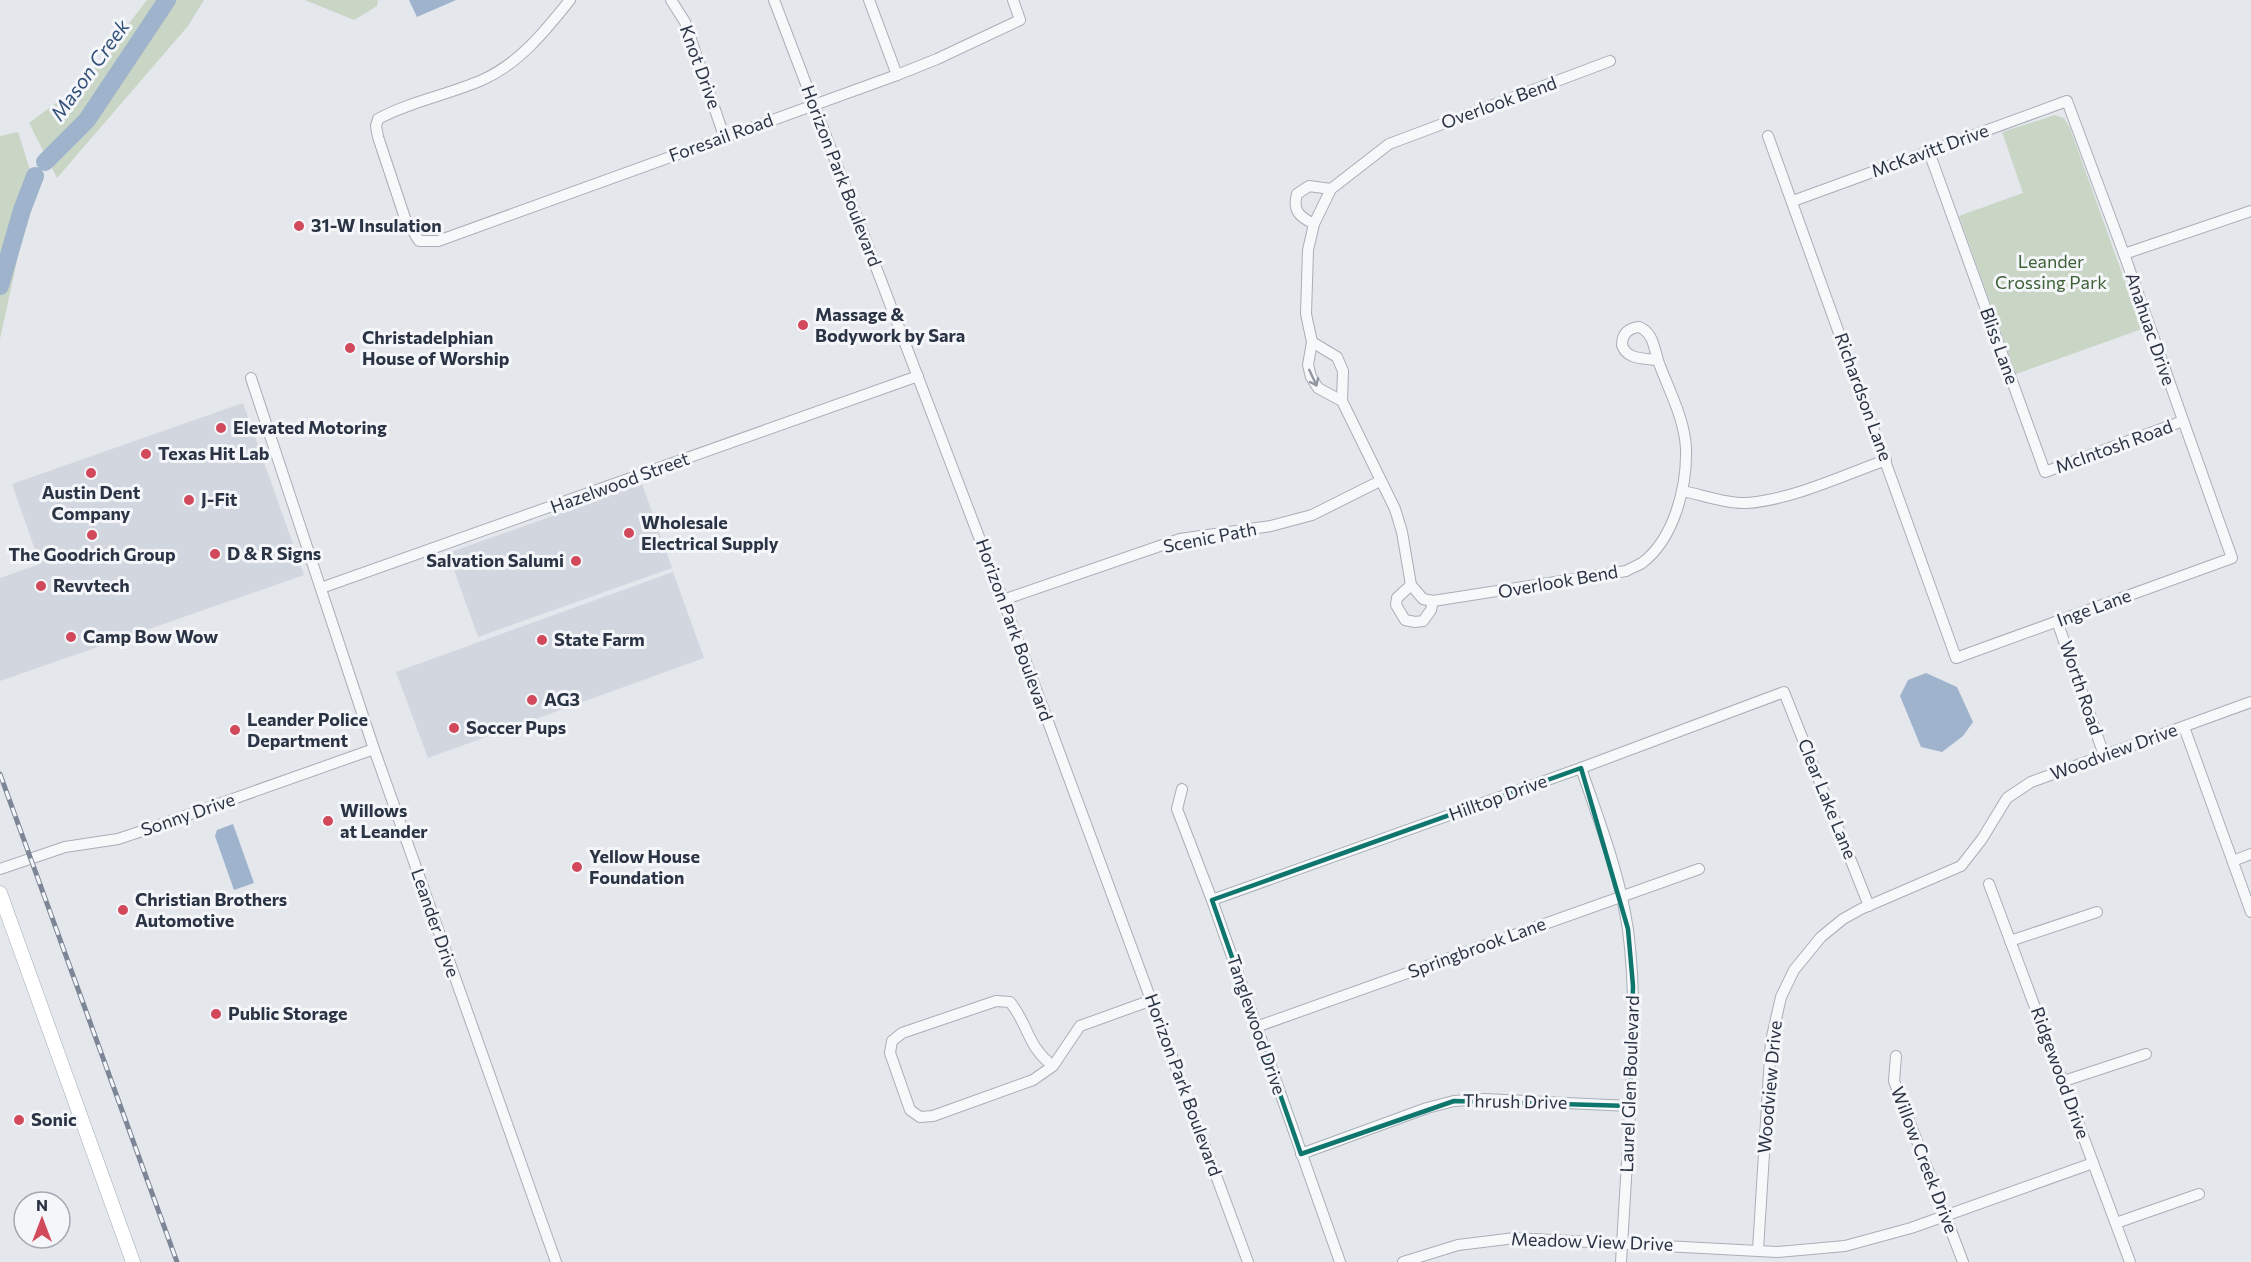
<svg xmlns="http://www.w3.org/2000/svg" width="2251" height="1262" font-family="Commissioner,sans-serif">
  <style>
    .built { fill: #d2d6de }
    .green { fill: #c9d6c5 }
    .water { fill: #9fb4cc }
    .lines { fill: none; stroke-linecap: round; stroke-linejoin: round }
    .river { stroke: #9fb4cc; stroke-width: 18 }
    .minor-casing { stroke: #a9aeb7; stroke-width: 12 }
    .major-casing { stroke: #a3abb8; stroke-width: 15 }
    .minor { stroke: #f7f8fa; stroke-width: 10 }
    .major { stroke: #fff; stroke-width: 14 }
    .rail-casing { stroke: #7d8696; stroke-width: 5 }
    .rail { stroke: #f4f6f9; stroke-width: 3; stroke-dasharray: 9; stroke-linecap: butt }
    .oneway { stroke: #9196a0 }
    .marked { fill: none; stroke: #0f766e; stroke-width: 4.5; stroke-linejoin: round }
    .poi-dot { fill: #d1495b; stroke: #f4f6f9; stroke-width: 2 }
    .labels { text-anchor: middle; stroke-width: 6; stroke-linejoin: round; paint-order: stroke }
    .street-label { font-size: 18px; fill: #2b3445; stroke: #f4f6f9 }
    .poi-label { font-size: 18px; font-weight: bold; fill: #2b3445; stroke: #f4f6f9; text-anchor: start }
    .park-label { font-size: 18px; fill: #3f6138; stroke: #f4f6f9 }
    .water-label { font-size: 20px; font-style: italic; fill: #34527a; stroke: #f4f6f9 }
  </style>
  <rect width="100%" height="100%" fill="#e4e7ec"/>
  <g class="built">
    <polygon points="243,403 304,575 0,681 0,578 40,564 12,484"/>
    <polygon points="642,484 672,568 478,637 448,553"/>
    <polygon points="673,572 704,658 428,758 396,672"/>
  </g>
  <g class="green">
    <polygon points="147,0 204,0 188,26 57,178 29,123 84,82"/>
    <polygon points="305,0 378,0 377,6 354,20"/>
    <polygon points="2055,115 2064,118 2070,128 2142,329 2016,374 1959,216 2023,193 2002,132"/>
    <polygon points="18,132 36,189 22,238 0,339 0,136"/>
  </g>
  <g class="water">
    <polygon points="409,0 456,0 417,17"/>
    <polygon points="1926,673 1957,687 1973,722 1963,736 1942,752 1921,747 1900,696 1908,680"/>
    <polygon points="233,824 254,883 234,890 215,836 217,830"/>
  </g>
  <g class="lines">
    <g class="river">
      <polyline points="45,162 87,120 167,0"/>
      <polyline points="0,286 22,210 35,176"/>
    </g>
    <g class="minor-casing">
      <g id="minor">
        <path d="M570,0c-24,30 -51,64 -88,80 -34,15 -71,21 -104,39l-2,7 2,11 27,81 14,23h19l459,-166 40,-16 83,-39 -7,-20"/>
        <polyline points="671,0 685,22 724,136"/>
        <polyline points="774,0 1003,600 1248,1262"/>
        <polyline points="869,0 897,75"/>
        <polyline points="1768,136 1956,658 2232,558 2124,254 2067,101 1793,201"/>
        <polyline points="1929,152 2045,472 2183,421"/>
        <path d="M1314,224c-14,-7 -22,-13 -17,-30l12,-8 22,3"/>
        <polyline points="2124,254 2251,211"/>
        <path d="M1312,342l25,15 6,14 -1,30 53,108 7,23 9,53 12,14 10,2 193,-30c5,-3 11,-5 16,-8 32,-24 45,-76 44,-114 -1,-28 -16,-57 -26,-83 -6,-14 -5,-33 -21,-39 -11,1 -17,7 -17,18 5,15 21,13 35,15"/>
        <polyline points="251,378 374,749 556,1262"/>
        <polyline points="1342,401 1318,388 1311,377 1308,365 1312,342 1306,314 1308,250 1314,224 1331,189 1389,144 1610,61"/>
        <path d="M1683,491c19,4 44,13 64,12 44,-3 97,-28 139,-43"/>
        <polyline points="1411,585 1397,598 1396,605 1405,620 1415,622 1423,621 1431,610 1433,601"/>
        <polyline points="321,588 918,376"/>
        <polyline points="1003,600 1180,539 1271,526 1312,515 1380,481"/>
        <polyline points="2057,621 2104,755"/>
        <polyline points="2184,727 2251,912"/>
        <path d="M1581,768c18,53 39,106 47,162 8,60 5,121 2,182 -3,50 -6,100 -9,150"/>
        <polyline points="1182,789 1177,809 1212,900 1340,1262"/>
        <polyline points="2233,861 2251,854"/>
        <polyline points="0,869 65,847 118,839 148,829 374,749"/>
        <polyline points="1989,884 2130,1262"/>
        <polyline points="1212,900 1581,768 1784,692 1869,906"/>
        <polyline points="2010,941 2097,912"/>
        <polyline points="1256,1027 1699,869"/>
        <polyline points="1896,1056 1894,1081 1963,1262"/>
        <path d="M1053,1066l-20,14 -100,36 -13,1 -10,-7 -20,-57 2,-12 10,-8 94,-32 14,1c19,23 16,43 43,64l27,-40 72,-26"/>
        <polyline points="2064,1081 2146,1054"/>
        <polyline points="1301,1154 1427,1108 1454,1101 1483,1099 1630,1106"/>
        <polyline points="2116,1223 2199,1194"/>
        <polyline points="1758,1250 1771,1041 1781,997 1794,970 1821,937 1843,919 1861,909 1961,866 1982,839 2007,798 2031,782 2251,702"/>
        <polyline points="1403,1262 1458,1245 1515,1238 1777,1252 1845,1246 1911,1228 2093,1163"/>
      </g>
    </g>
    <g class="major-casing">
      <polyline id="major" points="0,893 133,1262"/>
    </g>
    <use href="#minor" class="minor"/>
    <use href="#major" class="major"/>
    <g class="rail-casing">
      <polyline id="rail" points="0,774 177,1262"/>
    </g>
    <use href="#rail" class="rail"/>
  </g>
  <defs><path id="oneway-shaft" d="M-6 0H5M1.5-3L5.5 0L1.5 3" fill="none" stroke-width="1.6" stroke-linecap="round" stroke-linejoin="round" transform="scale(1.5)"/></defs>
  <use class="oneway" href="#oneway-shaft" transform="translate(1313 378) rotate(65)"/>
  <path class="marked" d="M1581,768l47,161 5,57 -3,120 -176,-5 -153,53 -89,-254z"/>
  <g class="poi-dot">
    <circle cx="299" cy="226" r="6"/>
    <circle cx="803" cy="325" r="6"/>
    <circle cx="350" cy="348" r="6"/>
    <circle cx="221" cy="428" r="6"/>
    <circle cx="146" cy="454" r="6"/>
    <circle cx="91" cy="473" r="6"/>
    <circle cx="189" cy="500" r="6"/>
    <circle cx="629" cy="533" r="6"/>
    <circle cx="92" cy="535" r="6"/>
    <circle cx="215" cy="554" r="6"/>
    <circle cx="576" cy="561" r="6"/>
    <circle cx="41" cy="586" r="6"/>
    <circle cx="71" cy="637" r="6"/>
    <circle cx="542" cy="640" r="6"/>
    <circle cx="532" cy="700" r="6"/>
    <circle cx="454" cy="728" r="6"/>
    <circle cx="235" cy="730" r="6"/>
    <circle cx="328" cy="821" r="6"/>
    <circle cx="577" cy="867" r="6"/>
    <circle cx="123" cy="910" r="6"/>
    <circle cx="216" cy="1014" r="6"/>
    <circle cx="19" cy="1120" r="6"/>
  </g>
  <g class="labels">
    <g class="street-label">
      <text transform="translate(700 67) rotate(70)" y="6">Knot Drive</text>
      <text transform="translate(1499 103) rotate(-20)" y="6">Overlook Bend</text>
      <text transform="translate(721 138) rotate(-20)" y="6">Foresail Road</text>
      <text transform="translate(1930 151) rotate(-20)" y="6">McKavitt Drive</text>
      <text transform="translate(841 176) rotate(69)" y="6">Horizon Park Boulevard</text>
      <text transform="translate(2150 329) rotate(71)" y="6">Anahuac Drive</text>
      <text transform="translate(1999 346) rotate(70)" y="6">Bliss Lane</text>
      <text transform="translate(1863 397) rotate(70)" y="6">Richardson Lane</text>
      <text transform="translate(2114 447) rotate(-20)" y="6">McIntosh Road</text>
      <text transform="translate(620 483) rotate(-20)" y="6">Hazelwood Street</text>
      <text transform="translate(1210 538) rotate(-11)" y="6">Scenic Path</text>
      <text transform="translate(1558 582) rotate(-10)" y="6">Overlook Bend</text>
      <text transform="translate(2094 608) rotate(-20)" y="6">Inge Lane</text>
      <text transform="translate(1014 630) rotate(70)" y="6">Horizon Park Boulevard</text>
      <text transform="translate(2081 688) rotate(71)" y="6">Worth Road</text>
      <text transform="translate(2114 752) rotate(-20)" y="6">Woodview Drive</text>
      <text transform="translate(1498 798) rotate(-20)" y="6">Hilltop Drive</text>
      <text transform="translate(1827 799) rotate(68)" y="6">Clear Lake Lane</text>
      <text transform="translate(188 815) rotate(-19)" y="6">Sonny Drive</text>
      <text transform="translate(435 923) rotate(71)" y="6">Leander Drive</text>
      <text transform="translate(1477 948) rotate(-20)" y="6">Springbrook Lane</text>
      <text transform="translate(1256 1025) rotate(71)" y="6">Tanglewood Drive</text>
      <text transform="translate(2060 1073) rotate(70)" y="6">Ridgewood Drive</text>
      <text transform="translate(1630 1084) rotate(-88)" y="6">Laurel Glen Boulevard</text>
      <text transform="translate(1183 1085) rotate(70)" y="6">Horizon Park Boulevard</text>
      <text transform="translate(1770 1087) rotate(-85)" y="6">Woodview Drive</text>
      <text transform="translate(1515 1102) rotate(1)" y="6">Thrush Drive</text>
      <text transform="translate(1924 1160) rotate(69)" y="6">Willow Creek Drive</text>
      <text transform="translate(1592 1242) rotate(2)" y="6">Meadow View Drive</text>
    </g>
    <g class="poi-label">
      <text x="311" y="232">31-W Insulation</text>
      <text x="815" y="321">Massage &amp;<tspan x="815" dy="21">Bodywork by Sara</tspan></text>
      <text x="362" y="344">Christadelphian<tspan x="362" dy="21">House of Worship</tspan></text>
      <text x="233" y="434">Elevated Motoring</text>
      <text x="158" y="460">Texas Hit Lab</text>
      <text x="91" y="499" text-anchor="middle">Austin Dent<tspan x="91" dy="21">Company</tspan></text>
      <text x="201" y="506">J-Fit</text>
      <text x="641" y="529">Wholesale<tspan x="641" dy="21">Electrical Supply</tspan></text>
      <text x="227" y="560">D &amp; R Signs</text>
      <text x="92" y="561" text-anchor="middle">The Goodrich Group</text>
      <text x="564" y="567" text-anchor="end">Salvation Salumi</text>
      <text x="53" y="592">Revvtech</text>
      <text x="83" y="643">Camp Bow Wow</text>
      <text x="554" y="646">State Farm</text>
      <text x="544" y="706">AG3</text>
      <text x="247" y="726">Leander Police<tspan x="247" dy="21">Department</tspan></text>
      <text x="466" y="734">Soccer Pups</text>
      <text x="340" y="817">Willows<tspan x="340" dy="21">at Leander</tspan></text>
      <text x="589" y="863">Yellow House<tspan x="589" dy="21">Foundation</tspan></text>
      <text x="135" y="906">Christian Brothers<tspan x="135" dy="21">Automotive</tspan></text>
      <text x="228" y="1020">Public Storage</text>
      <text x="31" y="1126">Sonic</text>
    </g>
    <g class="park-label">
      <text x="2051" y="268">Leander<tspan x="2051" dy="21">Crossing Park</tspan></text>
    </g>
    <g class="water-label">
      <text transform="translate(90 70) rotate(-54)" y="7">Mason Creek</text>
    </g>
  </g>
  <g transform="translate(42 1220)"><circle r="28" fill="#f4f6f9" stroke="#a4a8b1" stroke-width="1.5"/>
  <path d="M0-4.5L10 22L0 15L-10 22Z" fill="#d1495b"/>
  <text y="-9" font-size="16" font-weight="bold" text-anchor="middle" fill="#2b3445">N</text>
  </g>
</svg>
